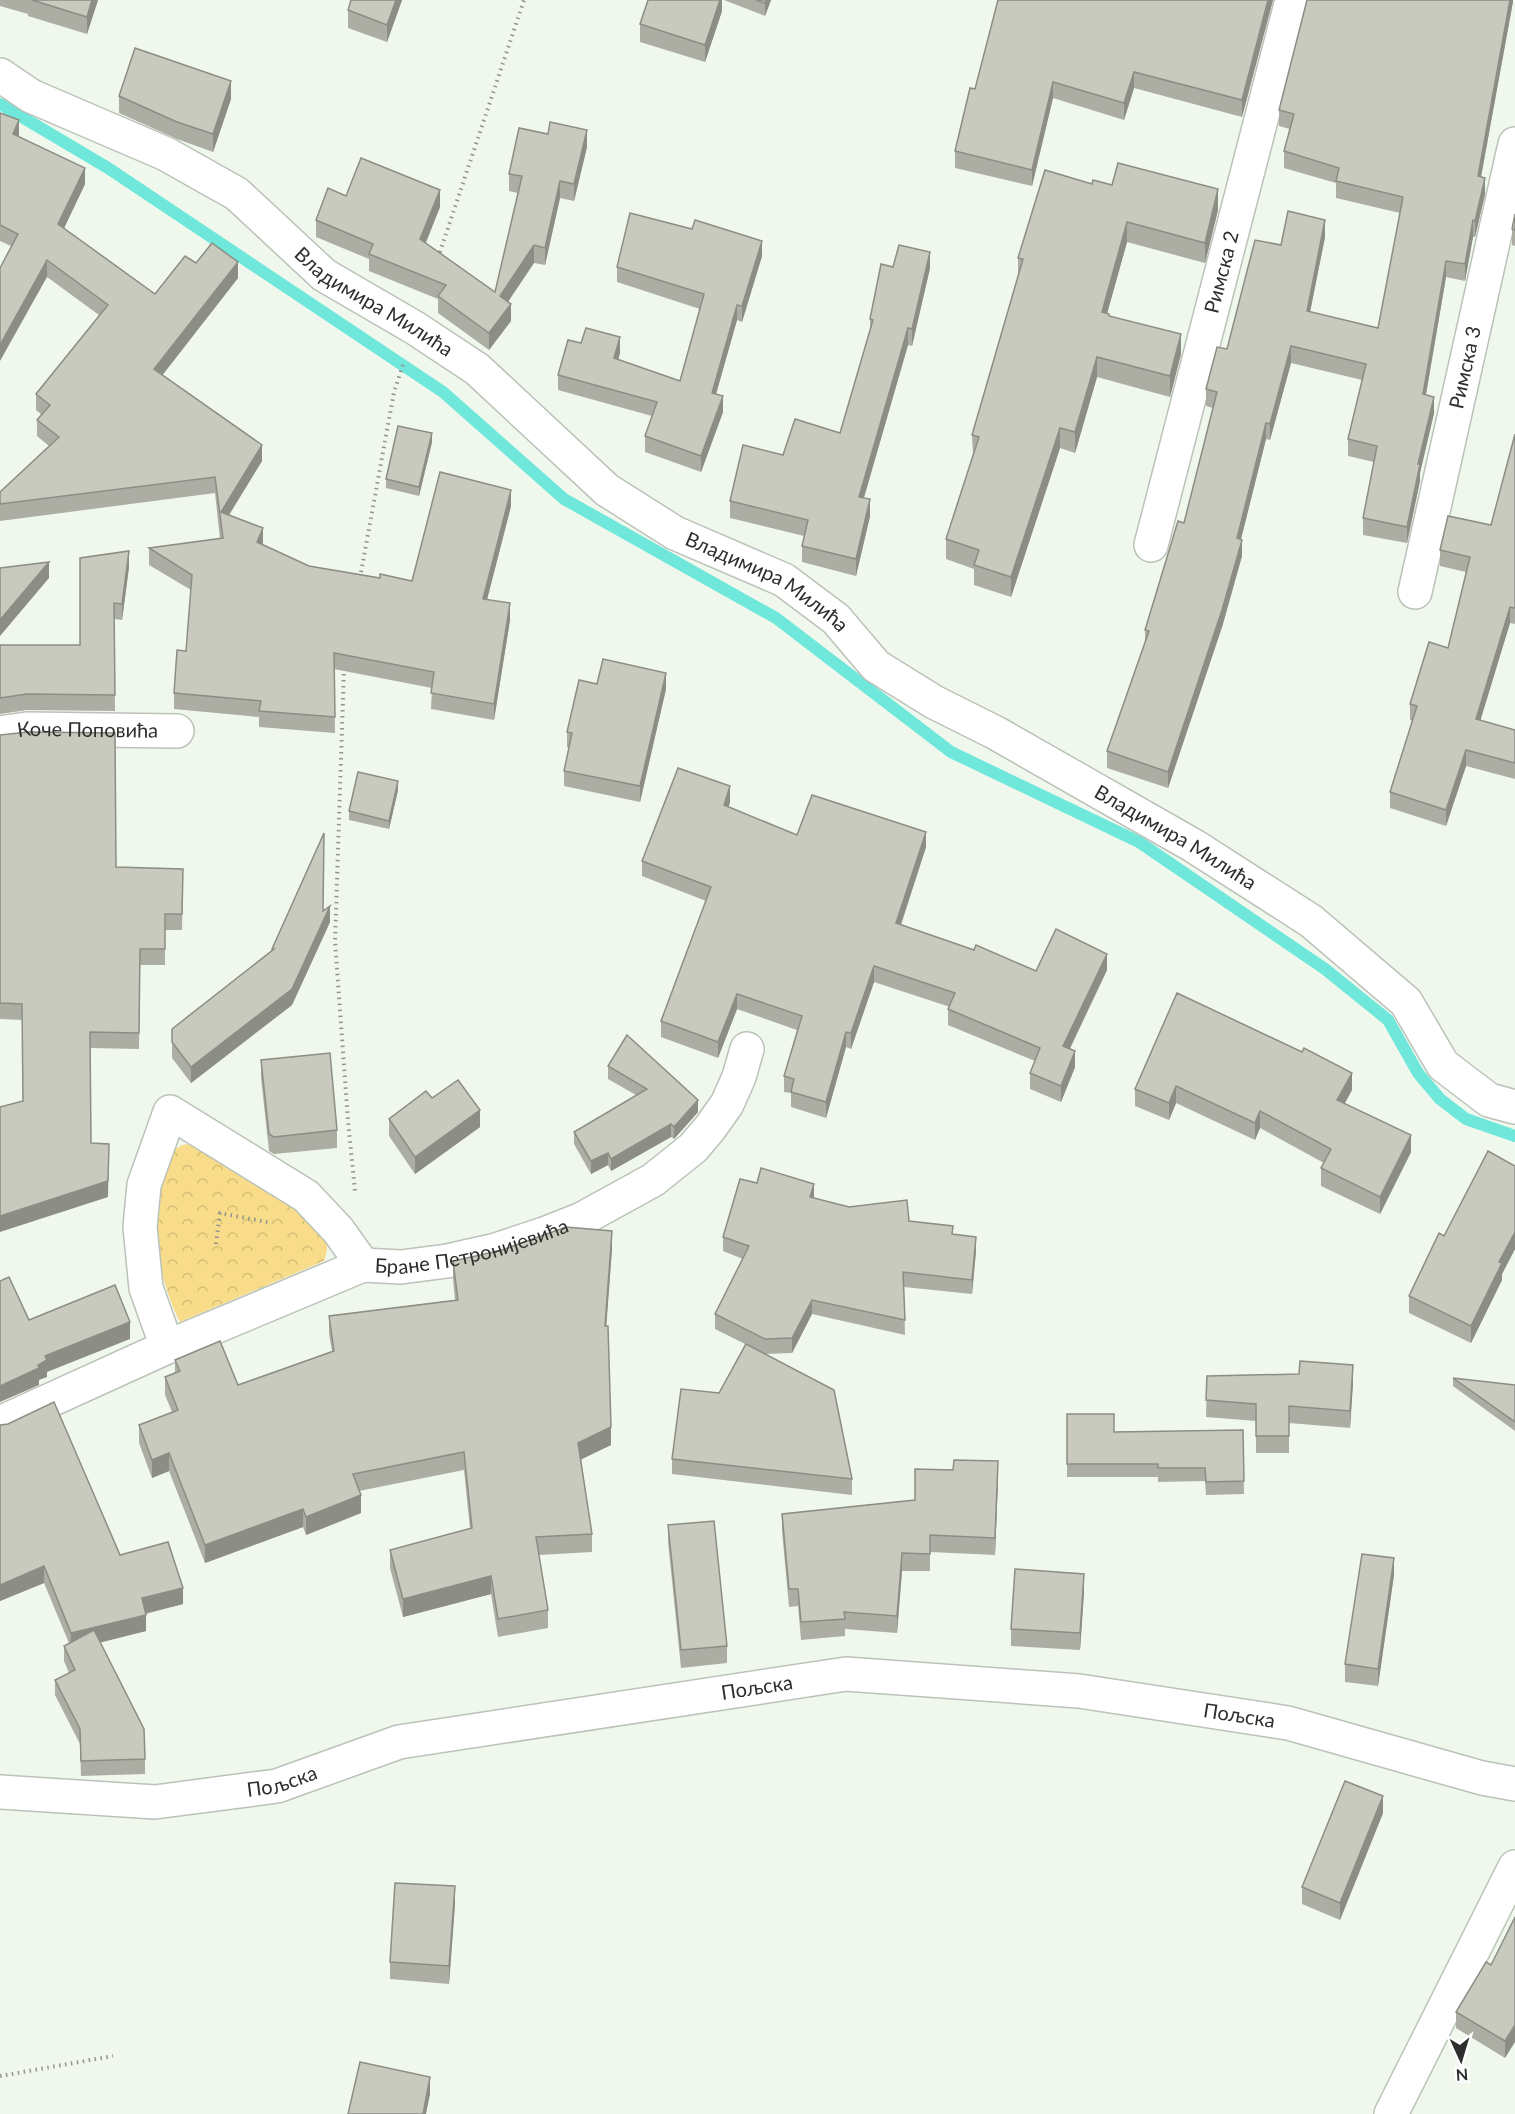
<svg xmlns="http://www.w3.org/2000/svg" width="1515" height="2114" font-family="Lato,sans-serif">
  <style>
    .park { fill: url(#park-crowns) }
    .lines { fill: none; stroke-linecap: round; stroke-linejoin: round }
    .stream { stroke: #6fe7da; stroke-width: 12 }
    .minor-casing { stroke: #bbc3b9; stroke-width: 36 }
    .path { stroke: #90958e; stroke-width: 4; stroke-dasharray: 1.5 4.5; stroke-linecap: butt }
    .minor { stroke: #fff; stroke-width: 33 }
    .wall { fill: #acaea3 }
    .shaded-wall { fill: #8c8d85 }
    .building { fill: #c8cabe; stroke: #8c8d85; stroke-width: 1.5 }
    .labels { text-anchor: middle; stroke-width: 6; stroke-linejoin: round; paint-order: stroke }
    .street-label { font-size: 20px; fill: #2c2f2b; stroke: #fff }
  </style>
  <defs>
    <pattern id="park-crowns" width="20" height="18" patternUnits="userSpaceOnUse" patternTransform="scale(1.5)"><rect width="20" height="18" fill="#f9dc89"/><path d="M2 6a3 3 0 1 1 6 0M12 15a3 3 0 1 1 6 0" fill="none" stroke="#d6bd76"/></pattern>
  </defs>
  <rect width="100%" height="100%" fill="#f0f8ee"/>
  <path class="park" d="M196,1143l103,66 28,32v9l-3,11 -144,61c-15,-29 -29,-80 -24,-112 2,-20 11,-40 16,-59l10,-6z"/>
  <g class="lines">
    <polyline class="stream" points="0,104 108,168 443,392 564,499 776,618 951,752 1139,842 1325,969 1388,1020 1418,1073 1440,1099 1466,1119 1515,1136"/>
    <g class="minor-casing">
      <g id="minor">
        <path id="s1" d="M0,75l31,21 135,58 71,40 87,81 91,53 62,41 130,121 68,43 109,47 52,39 40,47 58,36 62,31 198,113 117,75 95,81 37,63 46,35 26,7"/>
        <path id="s2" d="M1151,545l141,-545"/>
        <path id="s3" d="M1415,592l100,-448"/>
        <path id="s4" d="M0,733l27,-4 150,2"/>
        <polyline points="167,1347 146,1288 140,1227 144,1185 170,1112 306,1196 338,1230 363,1265"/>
        <path id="s5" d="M0,1423l167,-76 196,-82 38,2 46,-6 49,-11 48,-16 38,-15 71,-39 40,-32 17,-20 17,-24 12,-27 8,-28"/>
        <path id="s6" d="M0,1792l155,10 122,-16 122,-44 447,-68 233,17 209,32 194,55 33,6"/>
        <polyline points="1391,2114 1515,1867"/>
      </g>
    </g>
    <g class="path">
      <polyline points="438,258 524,0"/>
      <polyline points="360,578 394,392 403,365"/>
      <polyline points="344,668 335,941 348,1121 355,1191"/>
      <polyline points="216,1244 220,1213 272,1223"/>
      <polyline points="0,2076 113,2056"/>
    </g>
    <use href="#minor" class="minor"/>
  </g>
  <g class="wall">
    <polygon points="0,0 98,0 87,34 28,16 28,14 0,6"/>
    <polygon points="351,0 402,0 387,42 348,28 348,10"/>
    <polygon points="722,0 722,11 705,62 640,42 640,24"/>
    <polygon points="724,0 771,0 765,16"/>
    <polygon points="1273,0 1242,117 1134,88 1124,120 1053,98 1032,186 955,168 955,151 975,89"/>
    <polygon points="1513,0 1481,177 1485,194 1475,237 1473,237 1465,281 1446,277 1426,395 1434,413 1420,473 1420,481 1407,543 1363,535 1363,518 1374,462 1348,456 1348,439 1362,380 1291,363 1270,440 1266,439 1241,539 1242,556 1222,627 1168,788 1107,768 1107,751 1145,642 1145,630 1184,523 1213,408 1206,406 1206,389 1281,245 1325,237 1310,312 1378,328 1400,213 1336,198 1336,183 1284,168 1284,151 1290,129 1279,126 1279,110"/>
    <polygon points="119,96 231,99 213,152 177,139 119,113"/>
    <polygon points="0,113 19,137 85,184 64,228 155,294 196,263 238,278 162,375 262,461 229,515 263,545 309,566 380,578 412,581 511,506 487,600 510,620 494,720 431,709 432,688 334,669 335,733 259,727 259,717 174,709 174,693 186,651 191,590 149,565 149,548 220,539 215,493 0,521 0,492 49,446 37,436 37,420 42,415 36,410 36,394 99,315 47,277 11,246 0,241"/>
    <polygon points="587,147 574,201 560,198 545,265 534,263 508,302 511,321 489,350 438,313 438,299 369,271 369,259 316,237 316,220 346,196 440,207 426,243 495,292 518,193 509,191 509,174"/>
    <polygon points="1092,184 1112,185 1218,210 1205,263 1127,242 1107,313 1109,316 1181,354 1170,397 1097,377 1075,453 1060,448 1011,597 974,585 974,569 946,559 946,539 973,455 972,435 1018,276 1018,258"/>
    <polygon points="1515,214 1515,246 1512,245 1512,229"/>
    <polygon points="762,256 742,322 737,320 716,394 723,412 701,472 645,452 645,436 652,416 558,390 558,375 581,343 620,353 618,360 680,381 700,309 617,282 617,267"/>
    <polygon points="893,267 930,268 912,346 908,345 864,498 870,516 856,576 802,562 802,546 804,536 730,518 730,501 783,455 840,433 870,331 870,319"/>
    <polygon points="1515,434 1515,624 1510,623 1480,720 1515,730 1515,779 1466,766 1446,826 1390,808 1390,792 1413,721 1410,720 1410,704 1448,648 1466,572 1440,566 1440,550 1491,525"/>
    <polygon points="432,442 419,496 386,488 386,479"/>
    <polygon points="129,567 122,620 114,619 115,711 27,710 0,714 0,645 80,645"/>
    <polygon points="666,689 640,802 564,786 564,771 569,748 567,747 567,732"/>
    <polygon points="0,735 116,867 183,885 182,930 165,930 165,965 140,965 139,1049 90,1048 91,1143 108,1197 23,1101 22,1020 0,1019"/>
    <polygon points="398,790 389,829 349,820 349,811"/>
    <polygon points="730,802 728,807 797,835 926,847 901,925 1036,971 1107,970 1070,1049 1075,1067 1061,1102 1030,1089 1030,1073 1035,1061 948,1025 948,1009 950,1007 874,982 851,1049 846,1047 826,1118 791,1107 791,1093 784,1092 784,1076 797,1030 737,1009 718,1058 661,1037 661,1021 706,901 642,876 642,861"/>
    <polygon points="324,911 330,922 292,1005 191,1083 172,1058 172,1029 272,951 272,949"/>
    <polygon points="1177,993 1352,1090 1345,1103 1411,1152 1380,1214 1321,1186 1321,1168 1324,1163 1260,1128 1255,1140 1176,1103 1169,1120 1135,1106 1135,1089"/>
    <polygon points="261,1060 337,1130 337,1148 274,1154 269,1151 261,1078"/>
    <polygon points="608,1066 698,1112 674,1139 671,1137 611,1171 608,1165 591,1174 574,1144 574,1132 636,1095 608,1079"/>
    <polygon points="432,1098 480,1127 415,1174 389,1136 389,1119"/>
    <polygon points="1515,1166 1515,1249 1502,1274 1502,1280 1471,1343 1409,1313 1409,1296 1444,1236"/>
    <polygon points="814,1198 909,1221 953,1235 976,1251 972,1294 904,1287 905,1335 812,1314 792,1353 765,1354 852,1479 852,1495 672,1474 672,1459 719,1393 745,1344 715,1329 715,1314 743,1259 723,1251 723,1237"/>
    <polygon points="612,1249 606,1326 611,1445 581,1459 592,1534 592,1552 539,1555 548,1610 548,1628 498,1637 491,1594 403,1617 390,1568 390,1550 470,1529 464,1470 359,1491 361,1513 306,1535 303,1527 205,1563 169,1471 152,1478 139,1443 139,1425 172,1412 165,1395 165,1377 175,1373 175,1360 238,1385 332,1351 329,1334 329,1316 455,1300 453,1279 453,1261"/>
    <polygon points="1207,1376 1353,1383 1350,1428 1289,1423 1289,1453 1256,1453 1256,1421 1206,1417"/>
    <polygon points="1453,1378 1515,1385 1515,1431 1453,1386"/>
    <polygon points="1067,1414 1114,1432 1243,1430 1244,1494 1206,1495 1205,1481 1158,1482 1158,1477 1067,1477"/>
    <polygon points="0,1425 120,1555 183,1604 146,1614 146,1631 100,1642 145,1759 145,1774 81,1776 80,1744 55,1695 55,1680 69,1673 64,1661 64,1646 69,1643 44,1583 0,1601"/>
    <polygon points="998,1479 995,1555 930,1552 930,1571 902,1571 897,1633 845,1629 845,1636 801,1640 798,1606 789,1607 782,1531 782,1514 915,1500"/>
    <polygon points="668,1525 727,1646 727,1663 681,1668 668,1542"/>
    <polygon points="1394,1575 1378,1686 1345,1682 1345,1664"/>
    <polygon points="1084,1592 1080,1650 1011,1646 1011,1629"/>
    <polygon points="1383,1813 1340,1920 1302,1904 1302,1887"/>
    <polygon points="455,1904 449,1984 390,1979 390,1962"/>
    <polygon points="1515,1917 1505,2058 1456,2028 1456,2012 1491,1965"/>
  </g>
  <g class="shaded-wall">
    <polygon points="92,0 98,0 87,34 87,17"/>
    <polygon points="396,0 402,0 387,42 387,25"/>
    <polygon points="720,0 722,0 722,11 705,62 705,45"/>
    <polygon points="766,0 771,0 765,16 765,3"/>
    <polygon points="1268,0 1273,0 1242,117 1242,100"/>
    <polygon points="1510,0 1513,0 1513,2 1478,193 1478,176"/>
    <polygon points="1134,72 1134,88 1124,120 1124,103"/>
    <polygon points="231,81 231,99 213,152 213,134"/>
    <polygon points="1053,82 1053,98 1032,186 1032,170"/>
    <polygon points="19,120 19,136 13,134"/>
    <polygon points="587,130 587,147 574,201 574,184"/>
    <polygon points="85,168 85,184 58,241 58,224"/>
    <polygon points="1485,178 1485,194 1475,237 1475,221"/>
    <polygon points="560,181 560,198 545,265 545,248"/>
    <polygon points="1218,189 1218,210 1205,263 1205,243"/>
    <polygon points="440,190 440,207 420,256 420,239"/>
    <polygon points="1325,220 1325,237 1307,327 1307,311"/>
    <polygon points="1473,220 1473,237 1465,281 1465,264"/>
    <polygon points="1127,222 1127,242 1102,332 1102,312"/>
    <polygon points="762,241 762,256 742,322 742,306"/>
    <polygon points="534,245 534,263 500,313 500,296"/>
    <polygon points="930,252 930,268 912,346 912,329"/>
    <polygon points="47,260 47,277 0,361 0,345"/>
    <polygon points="1446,261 1446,277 1423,411 1423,394"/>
    <polygon points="238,262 238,278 154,386 154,369"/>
    <polygon points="511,304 511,321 489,350 489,333"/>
    <polygon points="737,305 737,320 712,408 712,393"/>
    <polygon points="908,328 908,345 859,514 859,497"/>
    <polygon points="1181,334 1181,354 1170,397 1170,376"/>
    <polygon points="620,337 620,353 614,374 614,358"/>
    <polygon points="1291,346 1291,363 1270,440 1270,424"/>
    <polygon points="1097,357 1097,377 1075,453 1075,432"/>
    <polygon points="723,396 723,412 701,472 701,456"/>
    <polygon points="1434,397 1434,413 1420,473 1420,481 1407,543 1407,527 1418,464"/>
    <polygon points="1266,423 1266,439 1237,555 1237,538"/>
    <polygon points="1060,428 1060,448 1011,597 1011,577"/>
    <polygon points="432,433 432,442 419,496 419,487"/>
    <polygon points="262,445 262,461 221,528 221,512"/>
    <polygon points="511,490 511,506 483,615 483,599"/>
    <polygon points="870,499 870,516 856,576 856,559"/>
    <polygon points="263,528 263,545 257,542"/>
    <polygon points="1242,540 1242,556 1222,627 1168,788 1168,772"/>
    <polygon points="129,551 129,567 122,620 122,604"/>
    <polygon points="49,562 49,578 0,636 0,620"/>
    <polygon points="510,603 510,620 494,720 494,704"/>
    <polygon points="1510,607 1510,623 1476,735 1476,719"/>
    <polygon points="666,673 666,689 640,802 640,786"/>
    <polygon points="1466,750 1466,766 1446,826 1446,810"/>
    <polygon points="398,781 398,790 389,829 389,821"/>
    <polygon points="730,786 730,802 724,821 724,805"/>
    <polygon points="926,832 926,847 896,939 896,923"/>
    <polygon points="330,906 330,922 292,1005 191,1083 191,1067 323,920"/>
    <polygon points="1107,954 1107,970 1063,1062 1063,1046"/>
    <polygon points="874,966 874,982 851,1049 851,1033"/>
    <polygon points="737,994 737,1009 718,1058 718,1042"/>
    <polygon points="846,1032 846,1047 826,1118 826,1102"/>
    <polygon points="1075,1051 1075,1067 1061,1102 1061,1086"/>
    <polygon points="1352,1073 1352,1090 1337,1117 1337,1100"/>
    <polygon points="1176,1086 1176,1103 1169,1120 1169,1103"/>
    <polygon points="698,1100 698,1112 674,1139 674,1127"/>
    <polygon points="480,1110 480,1127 415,1174 415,1157"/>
    <polygon points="1260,1111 1260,1128 1255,1140 1255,1123"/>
    <polygon points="671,1124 671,1137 611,1171 611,1159"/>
    <polygon points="1411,1135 1411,1152 1380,1214 1380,1197"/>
    <polygon points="109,1144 108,1197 0,1232 0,1216"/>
    <polygon points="608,1153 608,1165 591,1174 591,1161"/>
    <polygon points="814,1184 814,1198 810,1197"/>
    <polygon points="612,1231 612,1249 605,1344 605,1326"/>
    <polygon points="1515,1232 1515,1249 1502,1274 1502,1280 1471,1343 1471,1326 1499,1262"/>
    <polygon points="976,1237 976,1251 972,1294 972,1280"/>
    <polygon points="812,1300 812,1314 792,1353 792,1338"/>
    <polygon points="130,1322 130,1339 47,1372 47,1377 39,1380 39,1385 0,1402 0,1386 38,1365 45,1356"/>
    <polygon points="1353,1365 1353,1383 1350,1428 1350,1411"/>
    <polygon points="611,1427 611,1445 578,1461 578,1443"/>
    <polygon points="169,1453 169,1471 152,1478 152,1460"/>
    <polygon points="998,1461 998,1479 995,1555 995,1538"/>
    <polygon points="361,1495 361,1513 306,1535 306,1517"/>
    <polygon points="303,1509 303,1527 205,1563 205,1545"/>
    <polygon points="902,1553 902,1571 897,1633 897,1616"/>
    <polygon points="1394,1558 1394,1575 1378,1686 1378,1669"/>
    <polygon points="44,1566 44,1583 0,1601 0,1585"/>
    <polygon points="1084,1574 1084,1592 1080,1650 1080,1633"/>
    <polygon points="491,1576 491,1594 403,1617 403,1599"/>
    <polygon points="183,1588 183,1604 142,1614 142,1598"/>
    <polygon points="146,1615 146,1631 71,1650 71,1633"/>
    <polygon points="1383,1796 1383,1813 1340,1920 1340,1903"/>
    <polygon points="455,1886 455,1904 449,1984 449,1966"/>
    <polygon points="1515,2025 1515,2042 1505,2058 1505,2041"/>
    <polygon points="430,2077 430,2094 426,2114 423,2114"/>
  </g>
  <g class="building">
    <polygon points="32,0 92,0 87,17"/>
    <polygon points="351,0 396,0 387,25 348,10"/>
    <polygon points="648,0 720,0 705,45 640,24"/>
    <polygon points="756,0 766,0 765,3"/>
    <polygon points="998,0 1268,0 1242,100 1134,72 1124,103 1053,82 1032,170 955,151 970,88 975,89"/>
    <polygon points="1307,0 1510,0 1478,176 1485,178 1475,221 1473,220 1465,264 1446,261 1423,394 1434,397 1418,464 1420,464 1407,527 1363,518 1377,446 1348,439 1366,364 1291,346 1270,424 1266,423 1237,538 1242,540 1222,610 1168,772 1107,751 1149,631 1145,630 1178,521 1184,523 1217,392 1206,389 1217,347 1227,349 1255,240 1281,245 1288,211 1325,220 1307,311 1378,328 1403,197 1336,181 1339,168 1284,151 1294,114 1279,110"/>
    <polygon points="135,48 231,81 213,134 177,122 119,96"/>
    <polygon points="0,113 19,120 13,134 85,168 58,224 155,294 185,256 196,263 212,243 238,262 154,369 262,445 221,512 263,528 257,542 309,566 380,578 380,574 412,581 440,472 511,490 483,599 510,603 494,704 431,693 434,672 334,653 335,717 259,711 261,701 174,693 177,650 186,651 192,575 149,548 223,538 215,477 0,504 0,492 59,437 37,420 50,405 36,394 108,305 47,260 0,345 0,268 18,234 0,225"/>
    <polygon points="550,122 587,130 574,184 560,181 545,248 534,245 500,296 511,304 489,333 438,296 446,285 369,254 373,244 316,220 328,188 346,196 361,158 440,190 420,239 495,292 522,176 509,174 519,128 548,134"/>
    <polygon points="1118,163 1218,189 1205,243 1127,222 1102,312 1109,314 1109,316 1181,334 1170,376 1097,357 1075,432 1060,428 1011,577 974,565 979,550 946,539 979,437 972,435 1023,259 1018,258 1045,170 1092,184 1093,180 1112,185"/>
    <polygon points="630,213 692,229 695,220 762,241 742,306 737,305 712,393 723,396 701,456 645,436 657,402 558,375 568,340 581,343 586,328 620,337 614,358 680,381 704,294 617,267"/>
    <polygon points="1515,214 1515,230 1512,229"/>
    <polygon points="899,245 930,252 912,329 908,328 859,497 870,499 856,559 802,546 808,520 730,501 743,445 783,455 795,419 840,433 873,320 870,319 881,264 893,267"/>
    <polygon points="398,426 432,433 419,487 386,479"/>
    <polygon points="1515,434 1515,608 1510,607 1476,719 1515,730 1515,763 1466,750 1446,810 1390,792 1417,706 1410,704 1429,642 1448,648 1470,557 1440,550 1448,516 1491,525"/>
    <polygon points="129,551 122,604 114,603 115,695 27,694 0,698 0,645 80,645 80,558"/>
    <polygon points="49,562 0,620 0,568"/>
    <polygon points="603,659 666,673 640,786 564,771 572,733 567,732 579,680 597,684"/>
    <polygon points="28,732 115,733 116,867 183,869 182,914 165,914 165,949 140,949 139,1033 90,1032 91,1143 109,1144 108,1181 0,1216 0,1107 23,1101 22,1004 0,1003 0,735"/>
    <polygon points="678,768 730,786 724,805 797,835 812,795 926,832 896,923 974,950 976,945 1036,971 1056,929 1107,954 1063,1046 1075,1051 1061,1086 1030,1073 1040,1048 948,1009 955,993 874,966 851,1033 846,1032 826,1102 791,1092 794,1079 784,1076 802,1016 737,994 718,1042 661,1021 711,887 642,861"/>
    <polygon points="358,772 398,781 389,821 349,811"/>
    <polygon points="324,833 323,911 330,906 292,989 191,1067 172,1042 172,1029 274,949 272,949"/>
    <polygon points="1177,993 1302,1052 1304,1048 1352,1073 1337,1100 1411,1135 1380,1197 1321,1168 1331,1149 1260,1111 1255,1123 1176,1086 1169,1103 1135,1089"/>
    <polygon points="627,1035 698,1100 674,1127 671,1124 611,1159 608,1153 591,1161 574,1132 647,1089 608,1066"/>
    <polygon points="330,1053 337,1130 274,1137 269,1134 261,1060"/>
    <polygon points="458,1080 480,1110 415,1157 389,1119 426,1091 432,1098"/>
    <polygon points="1488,1151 1515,1166 1515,1232 1499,1262 1502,1263 1471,1326 1409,1296 1439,1233 1444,1236"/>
    <polygon points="761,1168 814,1184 810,1197 849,1207 907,1200 909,1221 953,1226 952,1234 976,1237 972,1280 903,1272 905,1320 812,1300 792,1338 765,1339 715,1314 749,1246 723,1237 740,1179 757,1183"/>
    <polygon points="566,1227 612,1231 605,1326 608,1326 611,1427 578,1443 592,1534 536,1537 548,1610 498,1619 491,1576 403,1599 390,1550 472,1528 464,1452 353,1474 361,1495 306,1517 303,1509 205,1545 169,1453 152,1460 139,1425 178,1410 165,1377 180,1371 175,1360 220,1341 238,1385 334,1351 329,1316 458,1300 453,1261 502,1250"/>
    <polygon points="9,1277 29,1320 115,1285 130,1322 45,1356 47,1360 38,1365 39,1368 0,1386 0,1281"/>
    <polygon points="746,1344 834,1390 852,1479 672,1459 681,1389 719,1393"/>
    <polygon points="1300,1361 1353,1365 1350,1411 1289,1406 1289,1436 1256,1436 1256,1404 1206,1400 1207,1376 1299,1374"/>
    <polygon points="1453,1378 1515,1385 1515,1422"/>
    <polygon points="54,1402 120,1555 168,1542 183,1588 142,1598 146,1615 71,1633 44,1566 0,1585 0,1425 8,1424"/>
    <polygon points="1067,1414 1114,1414 1114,1432 1243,1430 1244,1481 1206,1482 1205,1468 1158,1468 1158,1464 1067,1464"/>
    <polygon points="954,1460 998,1461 995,1538 930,1535 930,1554 902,1553 897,1616 844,1612 845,1619 801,1622 798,1589 789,1589 782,1514 915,1500 915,1469 953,1470"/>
    <polygon points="714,1521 727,1646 681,1650 668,1525"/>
    <polygon points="1362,1554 1394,1558 1378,1669 1345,1664"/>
    <polygon points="1015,1569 1084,1574 1080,1633 1011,1629"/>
    <polygon points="94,1630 144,1729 145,1759 81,1761 80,1729 55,1680 75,1670 64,1646"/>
    <polygon points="1345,1781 1383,1796 1340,1903 1302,1887"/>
    <polygon points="395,1883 455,1886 449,1966 390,1962"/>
    <polygon points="1515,1917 1515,2025 1505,2041 1456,2012 1486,1962 1491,1965"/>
    <polygon points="360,2062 430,2077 423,2114 348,2114"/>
  </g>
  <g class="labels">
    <g class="street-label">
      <text dy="7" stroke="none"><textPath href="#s2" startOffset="282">Римска 2</textPath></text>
      <text dy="7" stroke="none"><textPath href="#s1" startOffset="441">Владимира Милића</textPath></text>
      <text dy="7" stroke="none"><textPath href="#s3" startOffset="230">Римска 3</textPath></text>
      <text dy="7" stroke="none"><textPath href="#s1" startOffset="927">Владимира Милића</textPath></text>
      <text dy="7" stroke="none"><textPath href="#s4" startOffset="88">Коче Поповића</textPath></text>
      <text dy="7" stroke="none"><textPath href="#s1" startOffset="1413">Владимира Милића</textPath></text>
      <text dy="7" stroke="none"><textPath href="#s5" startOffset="507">Бране Петронијевића</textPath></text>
      <text dy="7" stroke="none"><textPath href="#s6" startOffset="770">Пољска</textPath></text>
      <text dy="7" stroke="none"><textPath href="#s6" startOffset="1256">Пољска</textPath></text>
      <text dy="7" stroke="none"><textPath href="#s6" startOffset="284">Пољска</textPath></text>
    </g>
  </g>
  <g transform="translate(1461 2060) rotate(176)" stroke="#ffffff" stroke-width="4.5" paint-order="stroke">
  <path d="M0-4.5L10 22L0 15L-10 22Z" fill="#2c2f2b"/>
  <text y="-9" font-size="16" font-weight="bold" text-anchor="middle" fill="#2c2f2b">N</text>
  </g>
</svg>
